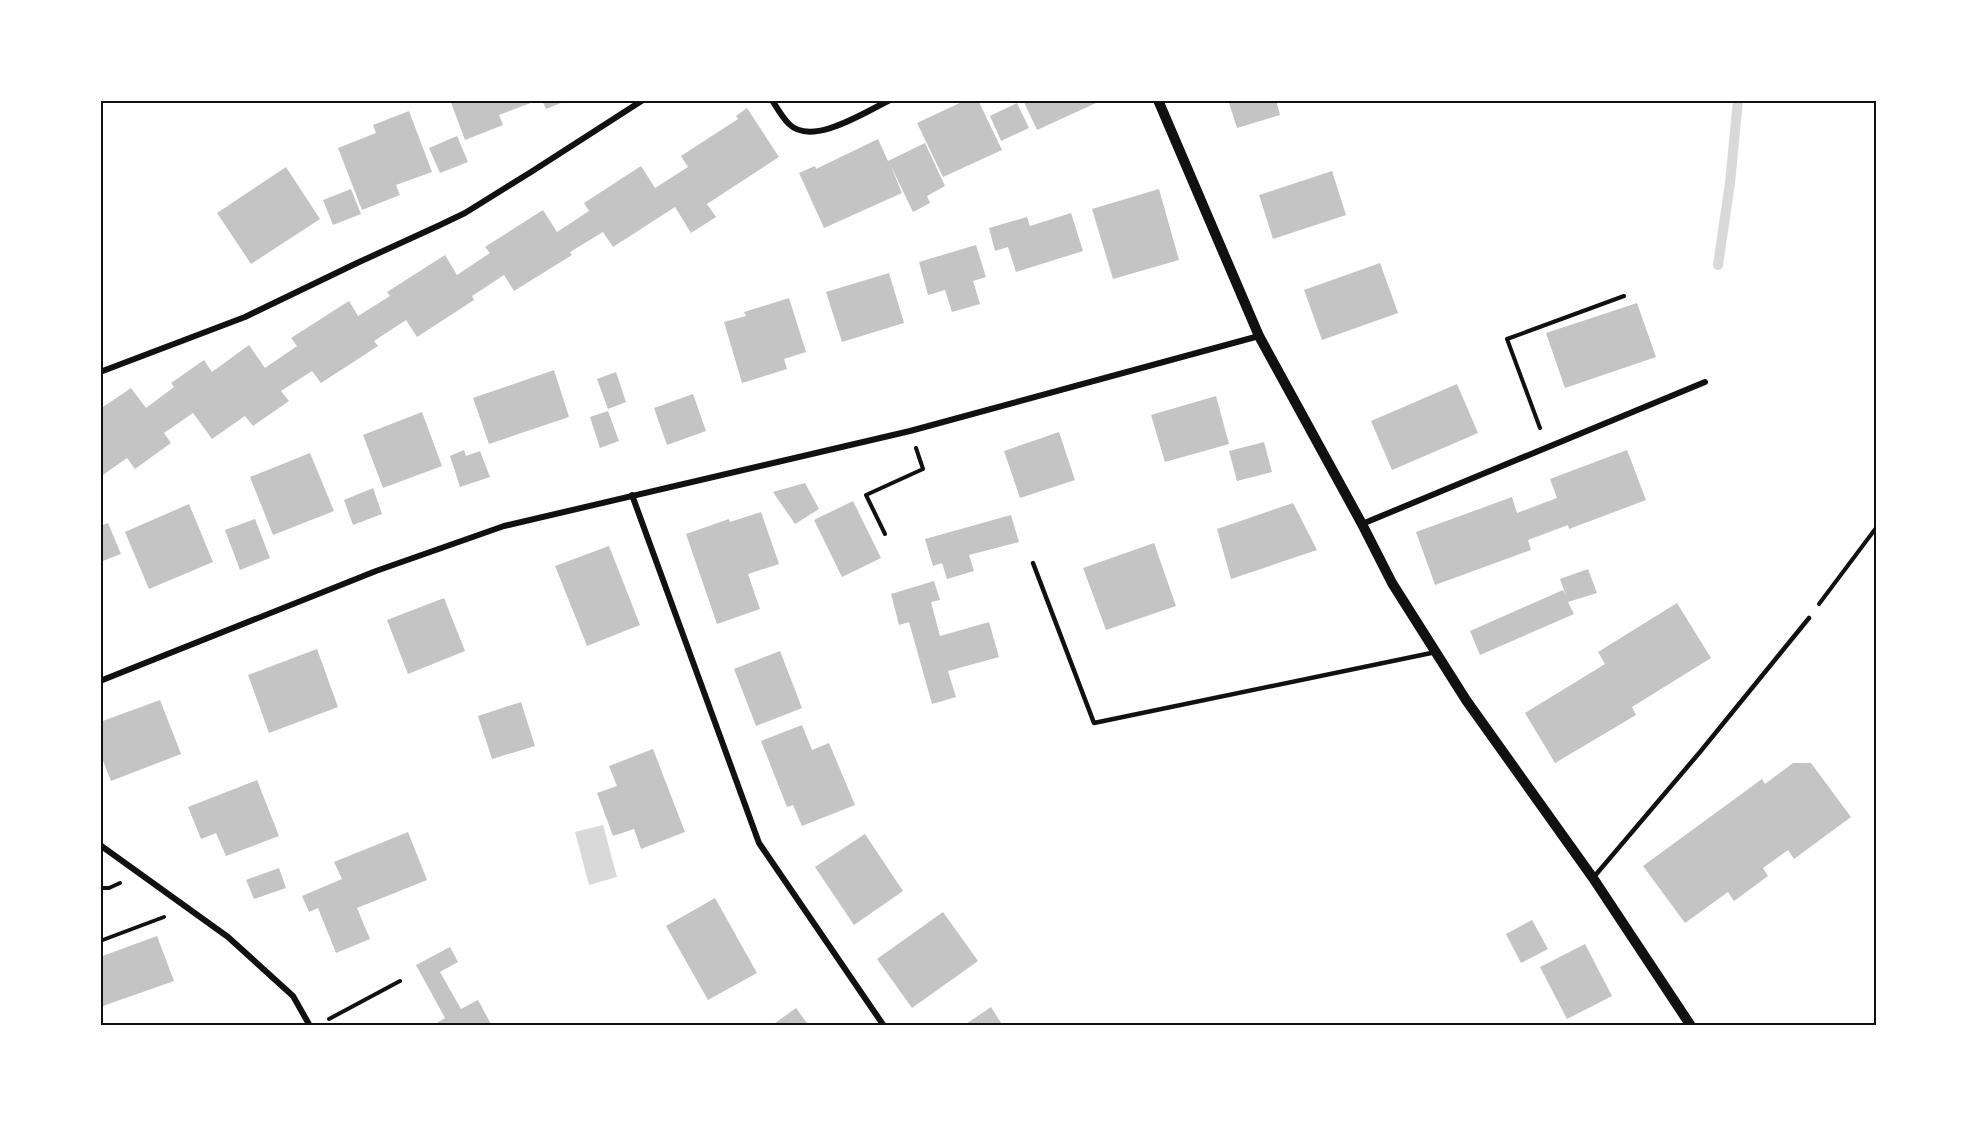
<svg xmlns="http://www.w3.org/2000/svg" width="1977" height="1126" font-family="Cabin,sans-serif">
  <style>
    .water { fill: #d9d9d9 }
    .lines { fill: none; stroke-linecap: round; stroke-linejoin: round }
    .stream { stroke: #d9d9d9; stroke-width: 10 }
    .building { fill: #c4c4c4 }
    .path { stroke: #111; stroke-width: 4 }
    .service { stroke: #111; stroke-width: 4.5 }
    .minor { stroke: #111; stroke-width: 6 }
    .tertiary { stroke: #111; stroke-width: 10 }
    .neatline { fill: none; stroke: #111; stroke-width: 2 }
  </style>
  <rect width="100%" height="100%" fill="#fff"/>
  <polygon class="water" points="603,825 617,877 589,885 575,832"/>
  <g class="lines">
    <polyline class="stream" points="1718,265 1730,183 1738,100"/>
  </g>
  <g class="building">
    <polygon points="450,100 536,100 536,101 499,115 503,125 465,140"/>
    <polygon points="542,100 568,100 546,109"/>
    <polygon points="966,100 978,100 1002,150 943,177 917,123"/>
    <polygon points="1023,100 1095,100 1096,103 1037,130"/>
    <polygon points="1228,100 1276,100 1280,115 1237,128"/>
    <polygon points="1017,103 1029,128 1001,141 990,116"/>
    <polygon points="747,108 779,157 707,204 716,217 691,233 675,207 613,247 603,232 570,252 572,255 514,291 504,275 472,296 474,300 417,337 406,320 374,341 378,346 321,383 312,371 281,391 289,401 253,426 245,416 212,439 193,413 164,433 171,443 135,469 127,458 100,477 100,409 131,388 146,408 174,387 171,383 204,360 212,372 249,345 265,368 297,346 291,338 349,301 358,316 390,296 387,292 445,255 457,275 490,253 485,247 543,210 557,232 589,211 584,203 641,166 655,188 688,167 681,156 738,119 736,116"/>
    <polygon points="409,111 432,172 396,185 400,195 362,210 338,148 376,133 373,125"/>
    <polygon points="457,136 468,162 440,173 429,148"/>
    <polygon points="878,139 888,161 925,143 945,186 927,196 930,203 913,212 890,164 902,193 824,228 799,173 815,166 816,169"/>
    <polygon points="286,167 320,219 251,264 217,213"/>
    <polygon points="1332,171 1346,215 1273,239 1259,195"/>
    <polygon points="351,189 361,214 333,225 323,200"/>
    <polygon points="1159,189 1179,260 1113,279 1092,209"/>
    <polygon points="1071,213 1083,251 1016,272 1008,247 995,251 989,228 1027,217 1030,226"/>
    <polygon points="976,245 986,277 973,281 980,304 952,312 945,290 928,295 919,262"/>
    <polygon points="1380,263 1398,313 1322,340 1304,290"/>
    <polygon points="889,273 904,323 842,342 826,292"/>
    <polygon points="789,298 806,352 784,359 787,369 742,383 724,322 746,316 744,312"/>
    <polygon points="1637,303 1656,357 1565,388 1546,333"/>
    <polygon points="554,370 569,417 489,444 473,398"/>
    <polygon points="616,372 626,402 608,409 597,379"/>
    <polygon points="1457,384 1478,433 1392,470 1371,421"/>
    <polygon points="693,394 706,431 667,445 654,408"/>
    <polygon points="1216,396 1229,444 1165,462 1151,415"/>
    <polygon points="608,411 619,441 600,448 590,417"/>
    <polygon points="422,412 442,466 383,488 363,435"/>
    <polygon points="1059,432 1075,480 1020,498 1004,451"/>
    <polygon points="1264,442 1272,472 1237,481 1229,451"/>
    <polygon points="464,450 466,456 480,451 490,477 460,487 450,456"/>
    <polygon points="1627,450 1646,500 1569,529 1568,525 1528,540 1531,550 1435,585 1416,532 1512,497 1517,513 1557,498 1550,479"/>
    <polygon points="310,453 334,511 273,535 250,477"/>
    <polygon points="805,483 819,509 795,524 773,492"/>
    <polygon points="373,488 382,514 353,525 344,500"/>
    <polygon points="853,501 881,558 842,577 814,520"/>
    <polygon points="1293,503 1317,550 1231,579 1217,529"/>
    <polygon points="189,504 213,562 149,589 125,532"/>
    <polygon points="761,512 779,564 748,574 760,609 717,624 686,534 729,519 730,522"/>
    <polygon points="1011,515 1019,542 969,555 974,571 947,579 942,563 933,566 925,539"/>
    <polygon points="255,519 270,558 240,570 225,530"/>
    <polygon points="108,523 121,554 100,562 100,526"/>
    <polygon points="1154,543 1176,606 1106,630 1083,568"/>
    <polygon points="609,546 640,625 587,646 555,566"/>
    <polygon points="1588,569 1597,593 1568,602 1574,614 1480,655 1470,631 1563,590 1566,596 1560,579"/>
    <polygon points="934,581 940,600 931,602 940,636 989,622 999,657 948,671 956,697 932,704 909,622 899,625 891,594"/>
    <polygon points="444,598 465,651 408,674 387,620"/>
    <polygon points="1677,603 1711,658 1632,707 1636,715 1555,763 1525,713 1605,664 1598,652"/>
    <polygon points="317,649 338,707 269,733 248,675"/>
    <polygon points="780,651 802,708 756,726 734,669"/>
    <polygon points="160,700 181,754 111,781 100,753 100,722"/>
    <polygon points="521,702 535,746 492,759 478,716"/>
    <polygon points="802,725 812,750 829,743 855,805 802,826 793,805 787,807 761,741"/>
    <polygon points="653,749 685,832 641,849 634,829 613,836 597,793 617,786 609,766"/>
    <polygon points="1793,763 1811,763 1851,817 1794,859 1788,850 1763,868 1768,876 1734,901 1728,892 1685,923 1643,866 1762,779 1765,784"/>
    <polygon points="257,780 279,836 226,856 216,833 201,839 188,807"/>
    <polygon points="408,832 427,880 357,908 370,939 336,953 318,908 309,912 302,896 342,879 334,862"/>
    <polygon points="865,834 903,891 854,925 815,867"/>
    <polygon points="279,868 286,888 254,899 246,880"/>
    <polygon points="715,898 757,973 708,1000 666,926"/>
    <polygon points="943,912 978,961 912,1008 877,959"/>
    <polygon points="1532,920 1548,949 1521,963 1506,934"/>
    <polygon points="157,936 174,981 100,1007 100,957"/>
    <polygon points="1585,944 1612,996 1567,1019 1540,967"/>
    <polygon points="450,947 458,962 440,972 461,1009 478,1000 492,1026 432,1026 445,1018 416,965"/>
    <polygon points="991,1007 1003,1026 963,1026"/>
    <polygon points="796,1008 809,1026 771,1026"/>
  </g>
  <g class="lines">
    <g class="path">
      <polyline points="1540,428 1507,339 1624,296"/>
      <polyline points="885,534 866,495 923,469 916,448"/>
      <polyline points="1819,604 1876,528"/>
      <polyline points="100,888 109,888 120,883"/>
      <polyline points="100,941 164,917"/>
      <polyline points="329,1019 400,981"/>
    </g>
    <g class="service">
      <polyline points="1033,563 1094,723 1436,652"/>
      <polyline points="1593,878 1700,752 1809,618"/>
    </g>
    <g class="minor">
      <path d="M772,100c5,8 10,17 17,24 23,23 76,-12 101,-24"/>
      <polyline points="100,372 245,317 357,263 440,225 465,213 531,172 643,100"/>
      <polyline points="632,495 759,843 884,1026"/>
      <polyline points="1362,524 1705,382"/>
      <polyline points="100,681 376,571 504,526 910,431 1259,336"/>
      <polyline points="100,845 228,937 293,996 310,1026"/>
    </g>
    <polyline class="tertiary" points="1158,100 1259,336 1362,524 1392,583 1466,700 1593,878 1691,1026"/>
  </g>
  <rect width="1977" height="1126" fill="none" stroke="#ffffff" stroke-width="204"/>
  <rect x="102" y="102" width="1773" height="922" class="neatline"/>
</svg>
